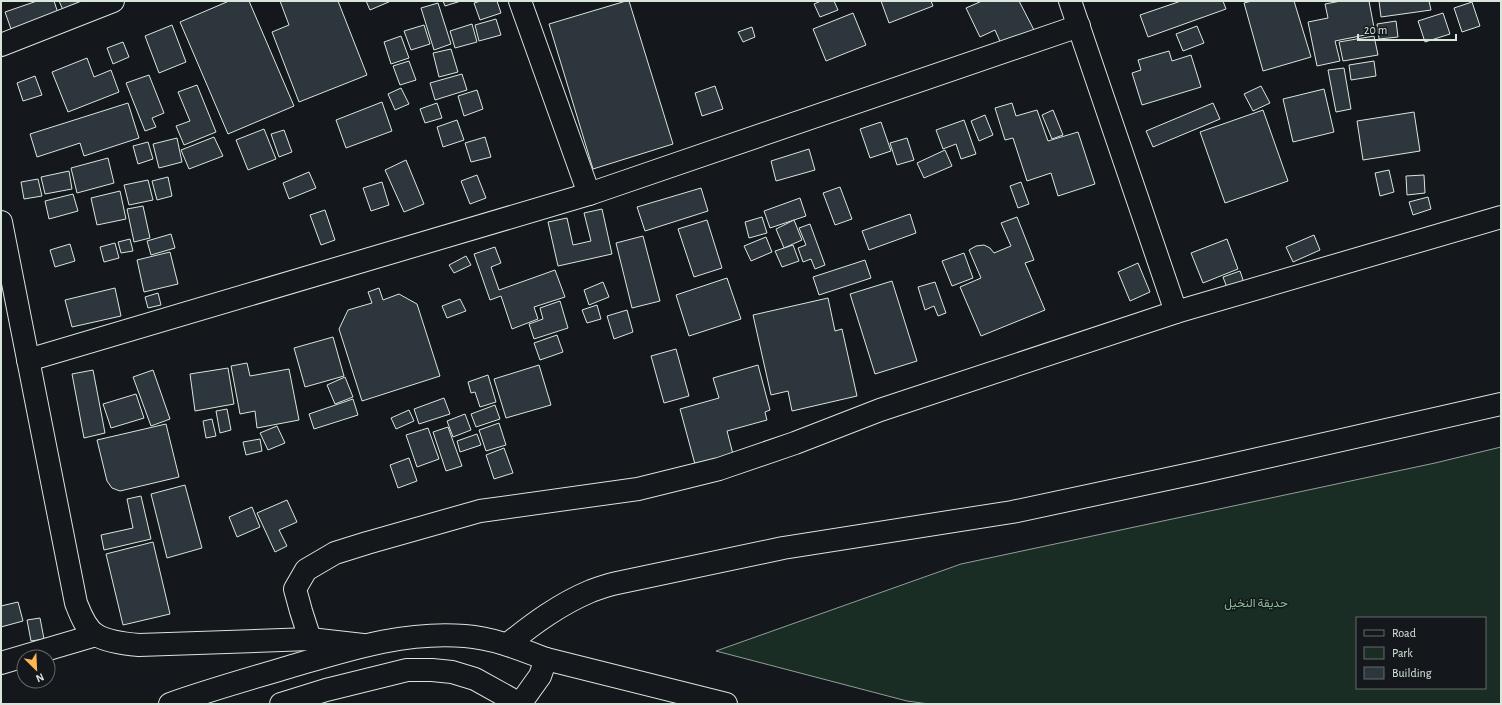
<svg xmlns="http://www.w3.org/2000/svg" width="1502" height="705" font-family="'Alegreya Sans',Vazirmatn,sans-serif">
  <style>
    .green { fill: #1a2d24; stroke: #939e99; fill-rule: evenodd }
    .building { fill: #2c363c; stroke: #d8e6dc }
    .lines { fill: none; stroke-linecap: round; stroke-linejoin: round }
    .minor-casing { stroke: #d8e6dc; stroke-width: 24 }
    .major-casing { stroke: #d8e6dc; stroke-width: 24 }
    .highway-casing { stroke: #d8e6dc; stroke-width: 24 }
    .minor { stroke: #14181c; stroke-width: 22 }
    .major { stroke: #14181c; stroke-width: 22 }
    .highway { stroke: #14181c; stroke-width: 22 }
    .labels { text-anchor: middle; stroke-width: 3; stroke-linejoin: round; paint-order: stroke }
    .park-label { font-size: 12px; fill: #8ac095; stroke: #14181c }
  </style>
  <rect width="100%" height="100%" fill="#14181c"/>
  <path class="green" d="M1501,447v257h-572l-22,-3 -191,-50 245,-87 474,-101zM1357,618h128v70h-128z"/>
  <g class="building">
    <polygon points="37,1 54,1 58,13 11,29 5,12"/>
    <polygon points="59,1 86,1 63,10"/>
    <polygon points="229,1 249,1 294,106 228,134 180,22"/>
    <polygon points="280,1 338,1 367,75 299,102 272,32 289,25"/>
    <polygon points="366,1 391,1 370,10"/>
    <polygon points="443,1 461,1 445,6"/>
    <polygon points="481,1 497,1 501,13 480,20 474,3"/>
    <polygon points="626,1 629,1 673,144 593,169 549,24"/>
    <polygon points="821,1 834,1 838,10 820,17 814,4"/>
    <polygon points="881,1 931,1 933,6 889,23"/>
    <polygon points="982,1 1019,1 1034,30 1002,46 995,30 980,37 966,8"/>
    <polygon points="1181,1 1223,1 1226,9 1148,37 1140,15"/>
    <polygon points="1252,1 1294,1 1311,57 1263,71 1244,3"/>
    <polygon points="1341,1 1369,1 1375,33 1335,41 1340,61 1317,66 1308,22 1328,18 1325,4"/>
    <polygon points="1379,1 1429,1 1431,10 1381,17"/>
    <polygon points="1472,2 1480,26 1462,32 1454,8"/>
    <polygon points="438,3 451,44 434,50 421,8"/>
    <polygon points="853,13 866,45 826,61 813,29"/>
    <polygon points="1443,13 1450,34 1425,42 1418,21"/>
    <polygon points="496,19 501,35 479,41 475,25"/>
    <polygon points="1396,21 1398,37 1379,39 1377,24"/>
    <polygon points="472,24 477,42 455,48 450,31"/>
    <polygon points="172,25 186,62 159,73 145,36"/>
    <polygon points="424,25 430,44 411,50 404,31"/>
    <polygon points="1197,26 1204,43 1183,51 1176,34"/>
    <polygon points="752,27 755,37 743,42 738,32"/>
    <polygon points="401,36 409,58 391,64 384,42"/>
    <polygon points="1374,36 1378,55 1343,61 1339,42"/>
    <polygon points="123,42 129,57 113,64 107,48"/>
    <polygon points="451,49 458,72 439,77 433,53"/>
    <polygon points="1169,51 1172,61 1191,55 1201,87 1142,105 1132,73 1141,70 1138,60"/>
    <polygon points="87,58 94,77 111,70 119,92 68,112 52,72"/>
    <polygon points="409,61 416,80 400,85 393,66"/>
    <polygon points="1374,61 1376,76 1351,80 1349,65"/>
    <polygon points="1344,68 1351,109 1336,112 1328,70"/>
    <polygon points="462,74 467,90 435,100 430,83"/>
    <polygon points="149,75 164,113 152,118 156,127 145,131 126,83"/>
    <polygon points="35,76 42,95 23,101 17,83"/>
    <polygon points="197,85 216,132 184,145 176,126 190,121 178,92"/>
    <polygon points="715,86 723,109 702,116 695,93"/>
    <polygon points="1261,86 1270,103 1253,111 1244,94"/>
    <polygon points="401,88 409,104 395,110 388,94"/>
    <polygon points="1324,89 1334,132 1293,142 1283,99"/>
    <polygon points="477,90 483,109 464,116 458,96"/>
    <polygon points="382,102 392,131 346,148 336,120"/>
    <polygon points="128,103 139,138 84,156 80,143 37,157 30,134"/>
    <polygon points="437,103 442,118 425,123 420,109"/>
    <polygon points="1012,103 1016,116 1037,110 1048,141 1078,132 1095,184 1058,196 1051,173 1027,181 1013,138 1005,140 995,108"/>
    <polygon points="1213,103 1220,119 1153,147 1146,131"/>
    <polygon points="1053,110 1063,135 1052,139 1042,115"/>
    <polygon points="1263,110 1288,181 1225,203 1200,132"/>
    <polygon points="1414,112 1420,151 1363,160 1357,121"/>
    <polygon points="985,115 993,135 979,141 971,121"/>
    <polygon points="457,120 464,140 443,147 437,127"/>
    <polygon points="964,120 976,154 961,159 956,144 943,149 936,130"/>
    <polygon points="881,122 891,151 870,158 860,129"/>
    <polygon points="264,129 276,159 248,170 236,140"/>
    <polygon points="284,130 292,152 279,157 271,134"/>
    <polygon points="214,137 223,156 189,169 181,150"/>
    <polygon points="485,137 491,157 471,162 465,143"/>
    <polygon points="177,138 182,162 159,168 153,144"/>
    <polygon points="907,138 914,160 897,165 890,143"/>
    <polygon points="148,142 153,159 138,164 133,146"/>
    <polygon points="809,149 815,170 776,181 771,161"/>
    <polygon points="945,150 952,166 924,178 917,163"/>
    <polygon points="108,158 114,183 77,193 71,168"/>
    <polygon points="406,160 424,204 404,212 385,170"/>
    <polygon points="1389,170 1394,192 1380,196 1375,173"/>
    <polygon points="69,171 72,189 45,194 41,177"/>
    <polygon points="309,172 316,188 289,199 283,183"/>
    <polygon points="477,175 486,198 470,204 461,181"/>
    <polygon points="1424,175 1425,193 1407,195 1406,176"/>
    <polygon points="168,177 172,196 157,200 152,181"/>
    <polygon points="38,179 42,196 24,199 21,182"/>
    <polygon points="148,180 153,200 129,205 124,185"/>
    <polygon points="382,182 389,205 371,211 363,188"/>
    <polygon points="1021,182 1029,204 1018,208 1010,186"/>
    <polygon points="840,187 852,219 835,225 823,193"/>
    <polygon points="701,188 708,211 645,231 637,207"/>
    <polygon points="120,191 126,219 97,225 91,198"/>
    <polygon points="73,194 78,211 49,219 45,201"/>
    <polygon points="1428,197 1431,209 1413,215 1409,202"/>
    <polygon points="800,198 806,216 770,228 764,211"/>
    <polygon points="143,206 150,238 134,242 127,209"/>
    <polygon points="602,209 612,254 558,266 548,222 567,218 573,245 591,241 584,213"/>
    <polygon points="325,210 335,240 321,245 310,215"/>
    <polygon points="910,214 916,233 869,250 862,231"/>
    <polygon points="762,217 767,233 749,238 745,222"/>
    <polygon points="1017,217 1034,260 1025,263 1045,310 981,336 960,287 981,278 969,250 976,246 984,245 990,248 994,253 1011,246 1001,223"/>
    <polygon points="707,220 722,268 694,277 678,229"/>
    <polygon points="794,220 802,240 784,248 776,229"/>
    <polygon points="810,224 825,265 815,269 811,259 803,262 798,248 806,245 799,228"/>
    <polygon points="171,234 175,248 151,255 147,241"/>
    <polygon points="1314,235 1320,250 1293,262 1286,247"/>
    <polygon points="643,236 660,301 632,308 616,243"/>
    <polygon points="766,237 772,252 751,261 744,246"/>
    <polygon points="130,239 133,251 121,253 118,242"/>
    <polygon points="1227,239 1238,269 1203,283 1191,253"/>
    <polygon points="115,243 119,258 104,262 100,247"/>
    <polygon points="70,244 75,261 55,267 50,250"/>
    <polygon points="793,245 799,261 782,267 775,251"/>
    <polygon points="495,247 501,263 491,267 499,290 555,270 565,297 534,307 538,319 512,329 501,296 490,300 474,254"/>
    <polygon points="170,252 178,284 144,292 137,260"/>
    <polygon points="964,253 973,278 952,286 942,261"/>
    <polygon points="466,256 471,265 454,273 449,265"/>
    <polygon points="865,260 871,278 819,295 813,277"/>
    <polygon points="1138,263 1150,292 1130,301 1118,272"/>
    <polygon points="1240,271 1245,286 1229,293 1223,277"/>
    <polygon points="727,278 741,319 689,336 676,295"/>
    <polygon points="892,281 917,361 875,374 850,294"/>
    <polygon points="603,282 609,297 589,305 584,290"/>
    <polygon points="935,282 946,313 938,316 934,306 925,310 918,287"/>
    <polygon points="115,288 121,316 72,327 65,300"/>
    <polygon points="379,288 383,300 399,294 417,304 440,376 362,401 339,329 348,310 372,303 368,292"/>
    <polygon points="158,293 161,305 148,308 145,297"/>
    <polygon points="828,298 835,331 842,329 857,396 792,411 788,391 771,395 753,315"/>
    <polygon points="460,299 466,311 447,318 442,306"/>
    <polygon points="560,301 568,328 534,339 529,324 543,319 540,308"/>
    <polygon points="597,305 601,319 587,323 582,310"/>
    <polygon points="627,310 633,332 614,339 607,316"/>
    <polygon points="557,335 563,352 540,360 534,343"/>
    <polygon points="333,337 344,376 305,387 294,348"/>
    <polygon points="676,349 689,396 664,403 651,356"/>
    <polygon points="247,363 250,376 289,369 299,420 257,428 255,411 240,414 231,366"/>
    <polygon points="539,365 551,405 506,418 494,379"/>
    <polygon points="758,365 770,410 765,412 767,420 727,431 734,458 696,468 680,409 719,398 713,378"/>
    <polygon points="228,368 234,404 195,411 190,374"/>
    <polygon points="93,370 105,433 84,438 72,374"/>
    <polygon points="153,370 170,419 151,426 133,377"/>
    <polygon points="488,375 496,402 480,407 475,392 471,393 468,382"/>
    <polygon points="345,377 353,397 335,404 327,385"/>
    <polygon points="136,394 144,418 111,428 103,404"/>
    <polygon points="444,398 450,414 419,424 414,409"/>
    <polygon points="353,399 358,415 314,429 309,414"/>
    <polygon points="495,405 500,419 476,427 471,414"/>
    <polygon points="227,409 231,430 220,433 216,411"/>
    <polygon points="409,410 414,421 396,429 391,418"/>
    <polygon points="465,414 471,430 453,437 447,421"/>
    <polygon points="212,419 216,436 206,438 203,421"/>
    <polygon points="499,423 506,445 486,451 479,430"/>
    <polygon points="166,424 179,477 120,491 112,488 107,481 97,440"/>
    <polygon points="277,426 285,443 268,450 260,433"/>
    <polygon points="448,427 462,466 446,471 433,432"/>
    <polygon points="428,428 439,459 417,467 406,435"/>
    <polygon points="477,434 481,445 460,452 457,441"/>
    <polygon points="260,439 262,451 246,455 243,442"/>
    <polygon points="504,448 513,473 494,479 486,455"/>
    <polygon points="409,458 417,481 398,488 390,465"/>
    <polygon points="185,485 202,548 167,558 151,494"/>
    <polygon points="141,496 151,539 104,550 101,535 133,528 127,499"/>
    <polygon points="287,500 297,522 279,530 287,546 275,552 257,513"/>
    <polygon points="252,507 260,527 237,537 229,517"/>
    <polygon points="153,542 170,614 123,625 106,554"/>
    <polygon points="18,602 23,621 1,627 1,606"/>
    <polygon points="40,618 44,639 31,641 27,620"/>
  </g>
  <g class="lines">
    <g class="minor-casing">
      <g id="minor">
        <polyline points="520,1 589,194"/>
        <polyline points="1070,1 1176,312"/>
        <polyline points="1,45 113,1"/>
        <path d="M1,222l75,381c4,10 9,25 20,32 10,6 31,9 43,10l171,-6 53,6"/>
        <polyline points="28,360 589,194 1079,26"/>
        <polyline points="310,639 301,611 295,589 306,570 335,553 367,543 480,511 638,489 719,469 795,443 880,410 1176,312 1501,217"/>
        <path d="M508,644c26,-21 52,-40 83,-53 8,-3 17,-6 26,-8l166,-35 229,-36 188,-40 301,-68"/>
        <polyline points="1,663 96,635"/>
      </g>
    </g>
    <g class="major-casing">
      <g id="major">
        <path d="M170,704c39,-14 79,-25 119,-37 58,-17 114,-36 176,-31 28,2 55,13 81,23"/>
        <polyline points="281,704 326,690 407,670 432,670 452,672 475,679 520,704"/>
      </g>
    </g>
    <g class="highway-casing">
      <polyline id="highway" points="520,704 540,676 546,659 726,704"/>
    </g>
    <use href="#minor" class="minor"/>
    <use href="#major" class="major"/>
    <use href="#highway" class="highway"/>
  </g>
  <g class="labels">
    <g class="park-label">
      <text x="1256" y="607">حديقة النخيل</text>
    </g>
  </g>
  <rect width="1502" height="705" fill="none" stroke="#d8e6dc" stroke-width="4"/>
  <rect x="1356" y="617" width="130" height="72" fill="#14181c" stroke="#626a69"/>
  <rect x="1364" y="630" width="20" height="6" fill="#14181c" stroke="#626a69"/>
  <text x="1392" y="637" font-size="12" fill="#d8e6dc">Road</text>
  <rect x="1364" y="647" width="20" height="12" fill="#1a2d24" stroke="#626a69"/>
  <text x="1392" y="657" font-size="12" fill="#d8e6dc">Park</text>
  <rect x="1364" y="667" width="20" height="12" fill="#2c363c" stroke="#626a69"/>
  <text x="1392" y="677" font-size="12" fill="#d8e6dc">Building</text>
  <g transform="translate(36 669) rotate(156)"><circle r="19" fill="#14181c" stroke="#626a69"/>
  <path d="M0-3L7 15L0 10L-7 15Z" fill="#ffb74d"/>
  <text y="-6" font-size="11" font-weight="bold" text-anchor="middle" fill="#d8e6dc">N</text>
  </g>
  <path d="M1358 34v6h98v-6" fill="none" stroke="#d8e6dc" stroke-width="2"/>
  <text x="1364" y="34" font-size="12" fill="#d8e6dc" stroke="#14181c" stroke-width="3" paint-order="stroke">20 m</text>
</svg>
